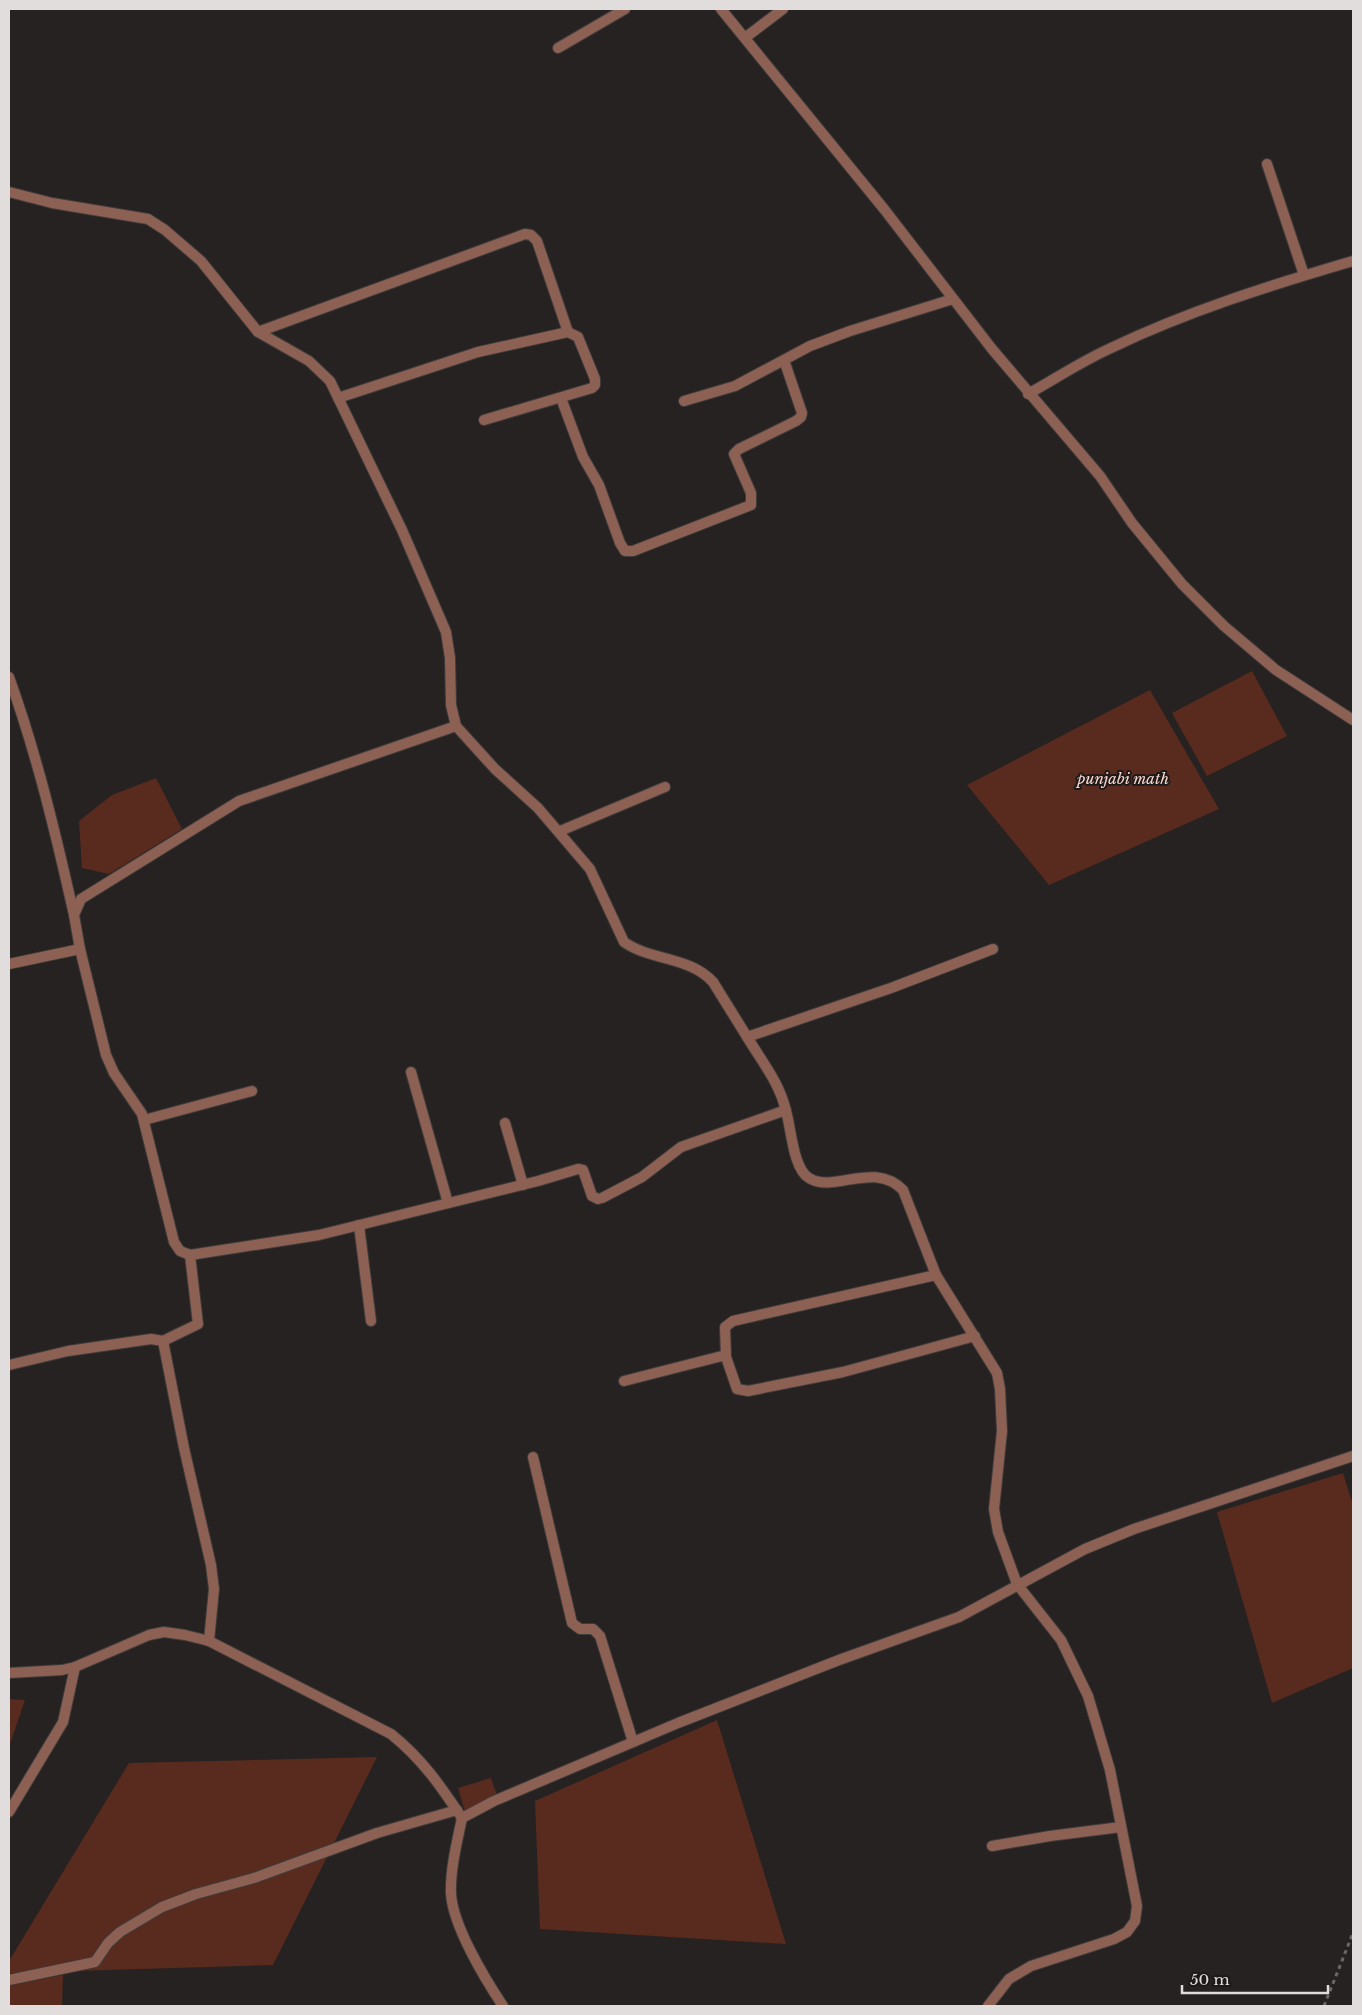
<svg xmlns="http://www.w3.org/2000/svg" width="1362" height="2015" font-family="'Libre Baskerville',serif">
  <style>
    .green { fill: #592a1e }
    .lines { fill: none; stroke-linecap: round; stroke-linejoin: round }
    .lane-casing { stroke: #403c3b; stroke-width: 12 }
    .street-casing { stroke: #403c3b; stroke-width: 12 }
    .path { stroke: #6b6766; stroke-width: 3; stroke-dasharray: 4 4; stroke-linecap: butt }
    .lane { stroke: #8d6054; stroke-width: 10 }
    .street { stroke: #8d6054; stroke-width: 10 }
    .labels { text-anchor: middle; stroke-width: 4; stroke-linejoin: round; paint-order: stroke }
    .park-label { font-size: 15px; font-style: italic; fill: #fad6cd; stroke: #1d1918 }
  </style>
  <rect width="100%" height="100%" fill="#262221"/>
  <g class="green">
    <polygon points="1252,671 1287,736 1207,776 1172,713"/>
    <polygon points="1150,690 1219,809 1049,885 967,785"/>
    <polygon points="156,778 182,829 109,874 82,868 79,821 112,795"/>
    <polygon points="1343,1473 1353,1505 1353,1668 1272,1703 1217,1512"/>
    <polygon points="9,1699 25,1700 9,1747"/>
    <polygon points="717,1720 786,1944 540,1929 535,1801"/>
    <polygon points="377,1757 273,1965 9,1973 9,1961 129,1763"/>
    <polygon points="491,1778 498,1798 465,1812 458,1788"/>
    <polygon points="63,1975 62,2006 9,2006 9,1985"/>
  </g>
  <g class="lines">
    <g class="lane-casing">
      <polyline id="lane" points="144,1120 252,1091"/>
    </g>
    <g class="street-casing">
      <g id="street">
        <polyline points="721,9 884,209 992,349 1100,476 1132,523 1182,584 1224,626 1276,670 1353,720"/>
        <polyline points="746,37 783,9"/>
        <polyline points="558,48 625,9"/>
        <polyline points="1267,164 1304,275"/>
        <path d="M9,192l43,11 96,16 17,11 36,31 57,71 51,29 21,20 72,149 44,102 4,26 1,47 5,21 39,43 43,39 52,61 34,73c27,19 65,14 89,40 12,19 24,39 36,58 14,23 31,44 37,71 5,16 7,58 23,67 25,16 64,-18 94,12l33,85 61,98 3,16 2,42 -8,78 4,23 19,52 44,56 27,56 22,74 27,136 -2,15 -8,11 -13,7 -83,27 -22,13 -21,27"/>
        <polyline points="258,332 525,234 531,235 537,241 568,332"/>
        <path d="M1028,394c27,-15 54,-33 83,-46 77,-37 160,-63 242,-87"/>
        <polyline points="338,398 478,352 568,332 578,337 595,379 595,385 592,388 484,420"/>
        <polyline points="561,398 583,457 599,485 620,543 625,551 633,551 751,505 751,493 734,454 739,449 796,421 801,417 802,413 784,360"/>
        <polyline points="684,401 735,386 810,346 850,331 953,299"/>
        <path d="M9,677c28,78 47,158 65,238"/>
        <polyline points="560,831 665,787"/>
        <polyline points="80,949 106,1055 114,1073 142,1114 174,1242 180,1251 190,1255 319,1235 538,1181 578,1169 583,1170 592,1196 598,1199 602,1198 642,1177 681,1147 786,1110"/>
        <polyline points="9,964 80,949 74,915 81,899 239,801 456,726"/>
        <polyline points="747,1037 891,988 993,949"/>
        <polyline points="411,1072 448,1203"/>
        <polyline points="505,1123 523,1185"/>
        <polyline points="359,1225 371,1321"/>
        <polyline points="163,1341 198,1324 190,1255"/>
        <polyline points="726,1357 725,1327 733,1321 936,1275"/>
        <polyline points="9,1365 68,1351 151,1339 163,1341 184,1448 211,1565 214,1589 209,1641"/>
        <polyline points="624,1381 722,1356 726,1357 737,1389 748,1391 843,1372 975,1336"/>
        <polyline points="533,1457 572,1623 580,1629 593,1629 600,1636 633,1742"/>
        <path d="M9,1673l53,-3 13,-3 74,-32 15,-3 21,3 24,6 182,93c31,25 49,51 71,84"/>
        <polyline points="9,1812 63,1722 75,1667"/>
        <polyline points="992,1846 1050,1836 1121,1827"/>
        <polyline points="9,1980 95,1962 108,1943 120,1932 162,1907 196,1894 254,1878 377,1833 457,1810"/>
        <path d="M503,2006c-18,-27 -50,-80 -52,-112 -1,-24 6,-52 11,-76l32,-17 184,-78 161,-63 120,-43 126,-68 49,-20 219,-73"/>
      </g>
    </g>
    <polyline class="path" points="1324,2006 1353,1933"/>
    <use href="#lane" class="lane"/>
    <use href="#street" class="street"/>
  </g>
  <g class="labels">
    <g class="park-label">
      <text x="1123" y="784">punjabi math</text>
    </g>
  </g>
  <rect width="1362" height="2015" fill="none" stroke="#e0dddc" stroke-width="20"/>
  <path d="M1182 1985v8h146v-8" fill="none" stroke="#e0dddc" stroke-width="2.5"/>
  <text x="1190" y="1985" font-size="15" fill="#e0dddc" stroke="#1d1918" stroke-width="4" paint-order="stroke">50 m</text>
</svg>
